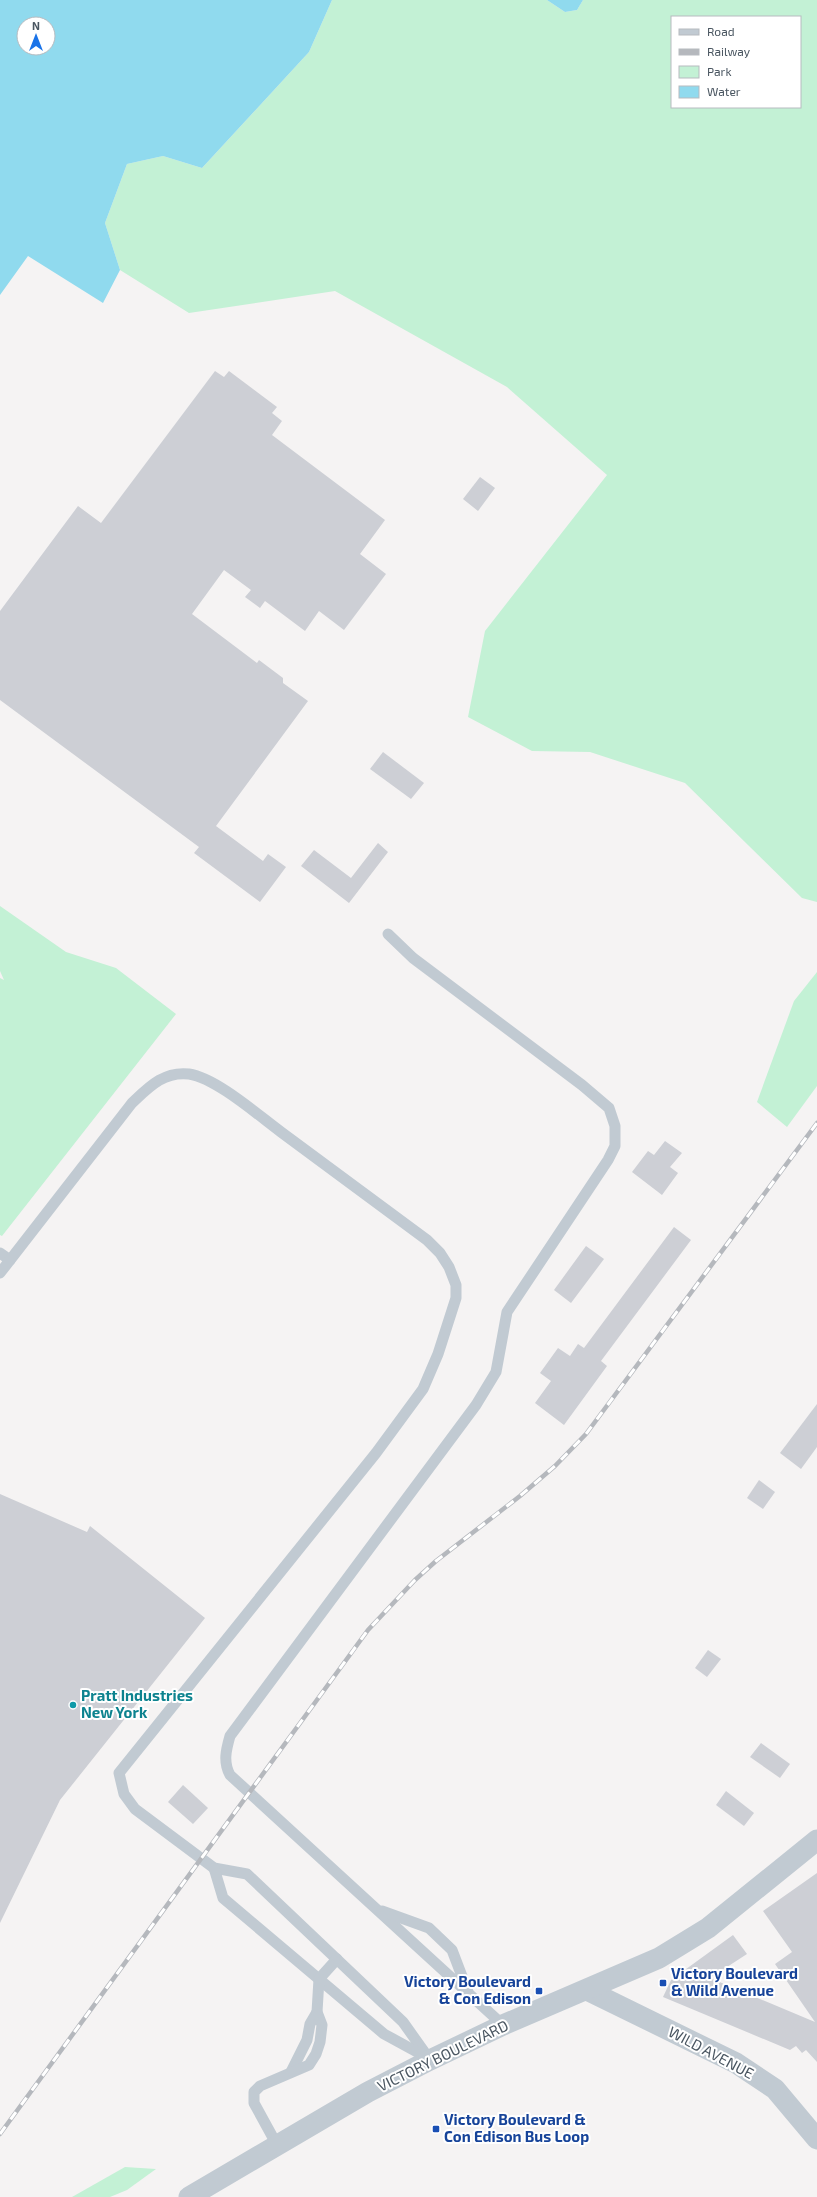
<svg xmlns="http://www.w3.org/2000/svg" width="817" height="2197" font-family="'Exo 2',sans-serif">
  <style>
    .green { fill: #c3f1d5; fill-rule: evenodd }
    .water { fill: #90daee; fill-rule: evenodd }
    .building { fill: #cdcfd5 }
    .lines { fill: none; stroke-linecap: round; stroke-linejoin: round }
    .service { stroke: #c1cad2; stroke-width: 11 }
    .minor { stroke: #c1cad2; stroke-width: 21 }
    .rail-casing { stroke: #b5b8bd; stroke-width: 4.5 }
    .rail { stroke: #fff; stroke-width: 3; stroke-dasharray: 9; stroke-linecap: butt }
    .culture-dot { fill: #0f9aa8; stroke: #fff; stroke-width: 1.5 }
    .transit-dot { fill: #1a4fb4; stroke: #fff; stroke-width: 1.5 }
    .labels { text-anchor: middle; stroke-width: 4; stroke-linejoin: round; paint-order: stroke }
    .culture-label { font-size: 15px; font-weight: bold; fill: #0d838f; stroke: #fff; text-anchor: start }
    .transit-label { font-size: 15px; font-weight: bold; fill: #164399; stroke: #fff; text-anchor: start }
    .street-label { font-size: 15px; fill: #4a5661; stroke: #fff }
  </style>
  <rect width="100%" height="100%" fill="#f5f3f3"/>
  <g class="green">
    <path d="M332,0h215l18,12 12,-2 6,-10h234v902l-15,-4 -117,-115 -95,-31 -58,-1 -64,-34 17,-86 122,-156 -100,-88 -172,-96 -146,22 -69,-43 -15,-47 22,-59 36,-8 39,12 107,-116zM672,17h128v90h-128z"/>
    <polygon points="0,906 66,952 116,968 176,1014 2,1236 0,1235 0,978 4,980 0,971"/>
    <polygon points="817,972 817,1086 787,1127 757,1102 794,1001"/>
    <polygon points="125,2167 156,2169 127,2190 110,2197 72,2197"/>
  </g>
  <g class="water">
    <path d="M0,0h332l-23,52 -107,116 -39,-12 -36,8 -22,59 15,47 -17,33 -75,-47 -28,39zM24,24h24v24h-24z"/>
    <polygon points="547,0 583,0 577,10 565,12"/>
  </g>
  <g class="building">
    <polygon points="215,371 224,377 229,371 277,407 272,413 282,421 272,435 385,520 360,554 386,574 344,630 319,611 305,631 265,601 260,608 245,597 251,590 224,570 192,614 257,663 259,660 283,678 283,683 308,701 216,826 263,861 268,854 286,867 260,902 194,853 199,847 0,700 0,611 78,506 101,523"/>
    <polygon points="480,477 495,488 478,511 463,499"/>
    <polygon points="383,752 424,783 411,799 370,769"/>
    <polygon points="378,843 388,852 349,903 301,866 314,850 351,878"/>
    <polygon points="665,1141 682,1153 670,1167 678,1173 662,1195 632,1172 648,1151 654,1155"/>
    <polygon points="674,1227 691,1240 601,1361 607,1366 564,1425 535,1403 551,1381 540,1373 558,1348 570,1356 578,1344 584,1348"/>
    <polygon points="586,1246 604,1259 571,1303 554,1290"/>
    <polygon points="817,1404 817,1447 801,1469 780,1453"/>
    <polygon points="759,1480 775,1492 763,1509 747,1498"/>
    <polygon points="0,1494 87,1532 90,1526 205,1618 60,1800 0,1923"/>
    <polygon points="708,1650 721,1659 707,1677 695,1668"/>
    <polygon points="761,1743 790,1764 780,1778 750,1757"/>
    <polygon points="183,1785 208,1808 193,1824 168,1802"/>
    <polygon points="726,1791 754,1813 744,1826 716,1805"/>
    <polygon points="817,1873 817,2062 806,2050 802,2053 796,2046 790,2050 663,1997 671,1980 733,1935 747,1954 710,1978 815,2022 775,1964 792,1952 763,1911"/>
  </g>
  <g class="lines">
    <g class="service">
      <path d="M388,934l25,24 169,127 27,23 6,18v20l-7,14 -101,152 -11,60 -20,33 -246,331c-4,14 -7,26 0,39l273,250"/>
      <polyline points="0,1253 10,1260"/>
      <path d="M0,1273l132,-170c17,-16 32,-32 57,-29 27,4 69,41 92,58 48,36 97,72 146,108l13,13 9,14 7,18v13l-18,56 -15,35 -47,64 -257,320 5,21 11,15 79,59 33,6 156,148 27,38"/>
      <polyline points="214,1868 223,1898 384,2034 428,2058"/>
      <polyline points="382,1911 429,1928 452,1950 468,1992"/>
      <polyline points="291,2072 307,2040 310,2024 317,2012"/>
      <polyline points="277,2145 254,2103 254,2092 260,2086 309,2065 316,2054 320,2042 322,2025 317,2012 319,1979 337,1959"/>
    </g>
    <g class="minor">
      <polyline points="587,1990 736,2063 775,2089 817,2139"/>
      <polyline points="189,2197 368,2092 430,2060 503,2025 659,1958 708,1928 817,1840"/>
    </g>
    <g class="rail-casing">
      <polyline id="rail" points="0,2134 368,1630 415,1580 436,1561 520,1496 555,1466 586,1434 817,1123"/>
    </g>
    <use href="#rail" class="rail"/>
  </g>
  <circle class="culture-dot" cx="73" cy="1705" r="4"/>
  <g class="transit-dot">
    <rect x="659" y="1979" width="8" height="8" rx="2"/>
    <rect x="535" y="1987" width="8" height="8" rx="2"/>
    <rect x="432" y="2125" width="8" height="8" rx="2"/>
  </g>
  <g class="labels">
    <g class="culture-label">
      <text x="81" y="1701">Pratt Industries<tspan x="81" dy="17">New York</tspan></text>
    </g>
    <g class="transit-label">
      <text x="671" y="1979">Victory Boulevard<tspan x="671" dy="17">&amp; Wild Avenue</tspan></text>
      <text x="531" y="1987" text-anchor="end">Victory Boulevard<tspan x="531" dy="17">&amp; Con Edison</tspan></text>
      <text x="444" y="2125">Victory Boulevard &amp;<tspan x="444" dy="17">Con Edison Bus Loop</tspan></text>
    </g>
    <g class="street-label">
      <text transform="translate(711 2053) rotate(28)" y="5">WILD AVENUE</text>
      <text transform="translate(443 2056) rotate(-26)" y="5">VICTORY BOULEVARD</text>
    </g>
  </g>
  <rect x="671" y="16" width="130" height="92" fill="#ffffff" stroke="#b7bbc0"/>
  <rect x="679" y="29" width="20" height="6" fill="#c1cad2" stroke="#b7bbc0"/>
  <text x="707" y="36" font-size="12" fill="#4a5661">Road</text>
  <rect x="679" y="49" width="20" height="6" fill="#b5b8bd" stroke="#b7bbc0"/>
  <text x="707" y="56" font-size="12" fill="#4a5661">Railway</text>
  <rect x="679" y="66" width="20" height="12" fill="#c3f1d5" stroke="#b7bbc0"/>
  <text x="707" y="76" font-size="12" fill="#4a5661">Park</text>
  <rect x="679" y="86" width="20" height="12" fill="#90daee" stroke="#b7bbc0"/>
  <text x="707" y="96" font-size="12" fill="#4a5661">Water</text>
  <g transform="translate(36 36)"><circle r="19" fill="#ffffff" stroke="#b7bbc0"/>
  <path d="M0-3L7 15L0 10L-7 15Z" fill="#1a73e8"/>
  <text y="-6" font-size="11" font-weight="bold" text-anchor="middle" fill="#4a5661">N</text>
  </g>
</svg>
